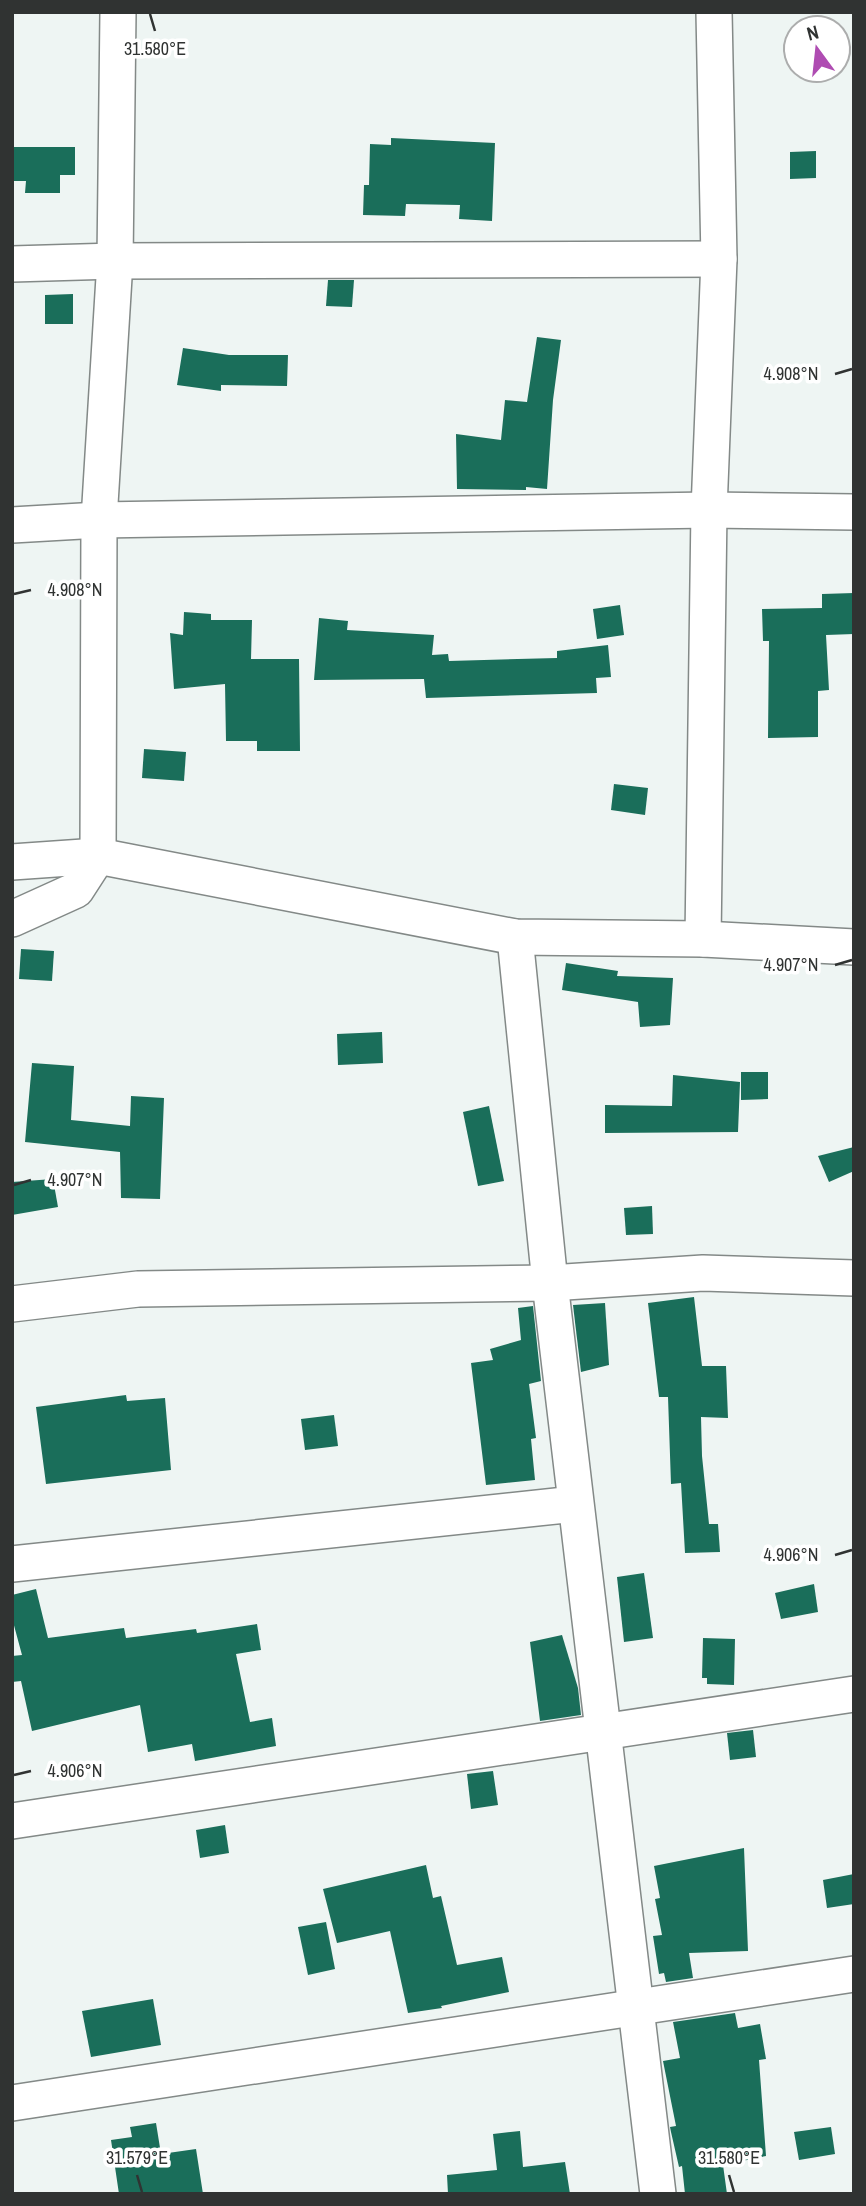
<svg xmlns="http://www.w3.org/2000/svg" width="866" height="2206" font-family="'Archivo Narrow',sans-serif">
  <style>
    .building { fill: #1a6e5a }
    .lines { fill: none; stroke-linecap: round; stroke-linejoin: round }
    .street-casing { stroke: #838987; stroke-width: 38 }
    .street { stroke: #fff; stroke-width: 35 }
    .ticks { fill: none; stroke: #303332; stroke-width: 2.5 }
    .ticks-label { font-size: 18px; text-anchor: middle; fill: #303332; stroke: #fff; stroke-width: 7; stroke-linejoin: round; paint-order: stroke }
  </style>
  <rect width="100%" height="100%" fill="#eef5f3"/>
  <g class="building">
    <polygon points="391,138 495,143 492,221 459,219 460,205 406,204 405,216 363,215 364,185 369,185 370,144 391,145"/>
    <polygon points="12,147 75,147 75,175 60,175 60,193 25,193 26,181 12,181"/>
    <polygon points="816,151 816,178 790,179 790,152"/>
    <polygon points="328,280 354,280 352,307 326,306"/>
    <polygon points="73,294 73,324 45,324 45,295"/>
    <polygon points="537,337 561,340 553,400 547,489 526,487 526,490 457,489 456,434 501,440 505,400 527,402"/>
    <polygon points="183,348 229,355 288,355 287,386 221,385 221,391 177,385"/>
    <polygon points="854,593 854,634 826,635 829,690 818,691 818,737 768,738 769,641 763,641 762,609 822,608 822,594"/>
    <polygon points="620,605 624,635 597,639 593,609"/>
    <polygon points="184,612 211,614 211,620 252,620 251,659 299,659 300,751 257,751 257,741 226,741 225,684 174,689 170,633 183,635"/>
    <polygon points="319,618 348,621 347,630 434,635 432,655 448,654 449,661 557,658 557,651 608,645 611,677 596,678 597,693 426,698 424,679 314,680"/>
    <polygon points="144,749 186,752 184,781 142,778"/>
    <polygon points="614,784 648,788 645,815 611,810"/>
    <polygon points="21,949 54,951 52,981 19,979"/>
    <polygon points="566,963 618,971 617,976 673,978 670,1025 640,1027 638,1002 562,990"/>
    <polygon points="382,1032 383,1063 338,1065 337,1034"/>
    <polygon points="32,1063 74,1066 71,1120 130,1126 131,1096 164,1098 160,1199 121,1198 120,1152 25,1142"/>
    <polygon points="741,1072 768,1072 768,1099 741,1100"/>
    <polygon points="673,1075 740,1082 738,1132 605,1133 605,1105 672,1106"/>
    <polygon points="489,1106 504,1181 478,1186 463,1112"/>
    <polygon points="854,1147 854,1171 829,1182 818,1156"/>
    <polygon points="53,1179 58,1207 12,1215 12,1182"/>
    <polygon points="652,1206 653,1234 626,1235 624,1208"/>
    <polygon points="694,1297 702,1366 726,1366 728,1418 701,1417 702,1456 709,1524 718,1524 720,1552 685,1553 681,1483 671,1484 668,1397 659,1397 648,1303"/>
    <polygon points="605,1303 609,1365 581,1372 573,1305"/>
    <polygon points="533,1306 541,1381 529,1384 536,1438 531,1439 535,1480 486,1485 471,1363 493,1360 490,1349 521,1340 518,1308"/>
    <polygon points="126,1395 127,1401 165,1398 171,1470 46,1484 36,1407"/>
    <polygon points="334,1415 338,1446 305,1450 301,1419"/>
    <polygon points="644,1573 653,1638 624,1642 617,1577"/>
    <polygon points="814,1584 818,1612 781,1619 775,1593"/>
    <polygon points="36,1589 48,1638 124,1628 126,1638 196,1629 197,1633 257,1624 261,1650 236,1654 250,1722 272,1718 276,1746 195,1761 192,1744 148,1752 140,1705 32,1731 21,1681 12,1682 12,1656 22,1655 12,1618 12,1595"/>
    <polygon points="562,1635 578,1688 581,1715 540,1721 530,1642"/>
    <polygon points="703,1638 735,1639 734,1685 707,1684 707,1678 702,1678"/>
    <polygon points="753,1730 756,1757 730,1760 727,1733"/>
    <polygon points="493,1771 498,1805 471,1809 467,1774"/>
    <polygon points="225,1825 229,1853 200,1858 196,1830"/>
    <polygon points="744,1848 748,1951 689,1953 693,1978 666,1982 664,1973 659,1974 653,1936 662,1935 655,1899 660,1898 654,1866"/>
    <polygon points="426,1865 433,1898 441,1896 457,1965 502,1957 509,1992 441,2006 442,2008 408,2013 390,1931 337,1943 323,1889"/>
    <polygon points="854,1874 854,1904 827,1908 823,1880"/>
    <polygon points="326,1922 335,1969 308,1975 298,1927"/>
    <polygon points="153,1999 161,2045 91,2057 82,2011"/>
    <polygon points="735,2013 738,2028 760,2024 766,2059 759,2060 766,2156 723,2165 727,2194 685,2194 682,2166 679,2167 671,2132 670,2127 676,2126 663,2061 680,2058 673,2022"/>
    <polygon points="156,2123 161,2154 196,2149 203,2194 119,2194 111,2140 132,2137 130,2127"/>
    <polygon points="831,2127 835,2154 799,2160 794,2132"/>
    <polygon points="520,2131 523,2167 565,2162 570,2194 448,2194 447,2175 497,2170 493,2134"/>
  </g>
  <g class="lines">
    <g class="street-casing">
      <g id="street">
        <polyline points="12,264 115,261 719,259"/>
        <polyline points="12,525 99,520 709,510 854,512"/>
        <polyline points="12,862 98,856 515,937 703,939 854,947"/>
        <polyline points="12,919 76,890 98,856 99,520 115,261 118,12"/>
        <polyline points="515,937 550,1283 658,2194"/>
        <polyline points="703,939 709,510 719,259 714,12"/>
        <polyline points="12,1304 138,1289 550,1283 703,1273 854,1278"/>
        <polyline points="12,1564 575,1504"/>
        <polyline points="12,1821 854,1694"/>
        <polyline points="12,2103 854,1974"/>
      </g>
    </g>
    <use href="#street" class="street"/>
  </g>
  <path class="ticks" d="M150,14l5,17M835,374l17,-5M14,594l17,-4M835,965l17,-5M14,1185l17,-5M835,1555l17,-5M14,1775l17,-4M137,2175l5,17M729,2175l5,17"/>
  <g class="ticks-label">
    <text x="155" y="55">31.580°E</text>
    <text x="791" y="380">4.908°N</text>
    <text x="75" y="596">4.908°N</text>
    <text x="791" y="971">4.907°N</text>
    <text x="75" y="1186">4.907°N</text>
    <text x="791" y="1561">4.906°N</text>
    <text x="75" y="1777">4.906°N</text>
    <text x="137" y="2164">31.579°E</text>
    <text x="729" y="2164">31.580°E</text>
  </g>
  <rect width="866" height="2206" fill="none" stroke="#303332" stroke-width="28"/>
  <g transform="translate(817 49) rotate(345)"><circle r="33" fill="#ffffff" stroke="#acadad" stroke-width="2"/>
  <path d="M0-5L12 26L0 18L-12 26Z" fill="#af4cb2"/>
  <text y="-10" font-size="19" font-weight="bold" text-anchor="middle" fill="#303332">N</text>
  </g>
</svg>
